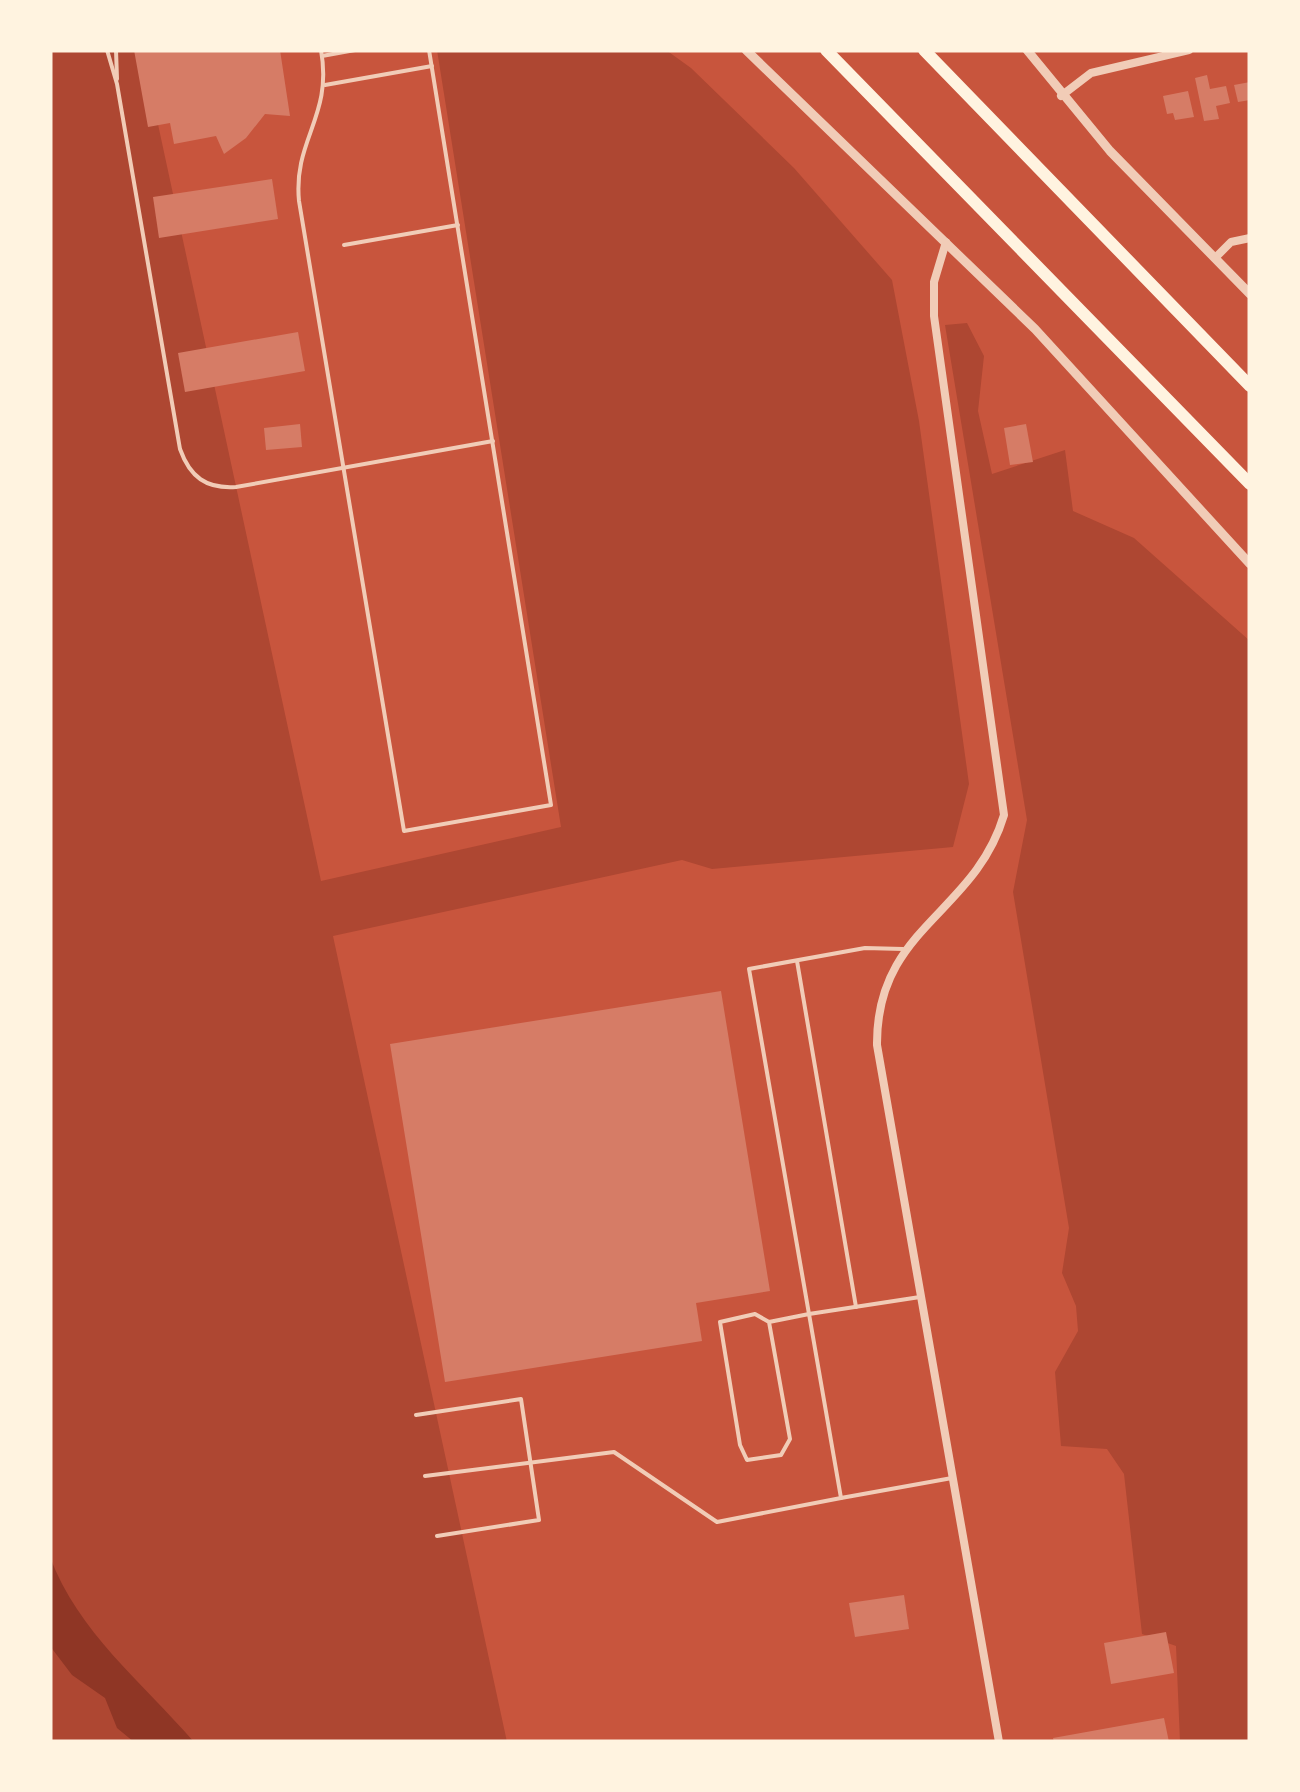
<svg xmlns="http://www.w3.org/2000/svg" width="1300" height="1792" font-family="'Alegreya Sans',sans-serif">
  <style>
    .green { fill: #ae4732 }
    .water { fill: #8f3625 }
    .building { fill: #d67c66 }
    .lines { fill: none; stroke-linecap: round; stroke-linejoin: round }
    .service { stroke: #f1ccb7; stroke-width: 4 }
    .minor { stroke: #f1ccb7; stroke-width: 8 }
    .tertiary { stroke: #f1ccb7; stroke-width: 9 }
    .motorway { stroke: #fff3e0; stroke-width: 12 }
  </style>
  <rect width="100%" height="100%" fill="#c8553d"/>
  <g class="green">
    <polygon points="50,50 142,50 321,881 561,827 437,50 666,50 691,68 794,168 892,280 919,421 969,784 953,847 712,869 682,860 333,936 507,1742 50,1742"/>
    <polygon points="967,323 984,356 978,411 992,474 1065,450 1073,511 1134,538 1250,641 1250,1742 1180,1742 1176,1646 1142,1634 1124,1474 1107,1449 1061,1446 1055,1372 1078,1331 1076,1306 1062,1273 1069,1228 1013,892 1027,820 945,325"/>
  </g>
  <path class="water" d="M50,1557c28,75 92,125 144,185h-60l-17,-14 -12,-30 -33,-23 -22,-29z"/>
  <g class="building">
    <polygon points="134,50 280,50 290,116 265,114 246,138 224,154 216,136 174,144 170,123 148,127"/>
    <polygon points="1207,75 1210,89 1226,86 1230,103 1216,106 1219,119 1204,121 1195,78"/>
    <polygon points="1250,82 1250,100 1238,102 1234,85"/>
    <polygon points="1188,91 1194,117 1175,120 1173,113 1167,114 1163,96"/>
    <polygon points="272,179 278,219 159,238 153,197"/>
    <polygon points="298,332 305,371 185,392 178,353"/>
    <polygon points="300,424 302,447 266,450 264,428"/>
    <polygon points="1026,424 1033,462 1010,465 1004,428"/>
    <polygon points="721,991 770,1291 696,1303 702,1341 445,1382 390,1044"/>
    <polygon points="904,1595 909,1629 855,1637 849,1603"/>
    <polygon points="1166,1632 1174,1673 1111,1684 1104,1643"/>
    <polygon points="1164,1718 1169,1742 1054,1742 1053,1738"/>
  </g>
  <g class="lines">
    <g class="service">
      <path d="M107,50l10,34 63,365c10,28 26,40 56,38l257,-46"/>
      <polyline points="116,50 117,79"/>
      <path d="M321,50c12,67 -28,89 -22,151l105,630 147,-26 -122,-755"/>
      <polyline points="322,56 355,50"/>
      <polyline points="325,85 432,66"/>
      <polyline points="344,245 458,225"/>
      <polyline points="903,949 865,948 749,969 809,1314 920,1297"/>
      <polyline points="797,961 856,1307"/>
      <polyline points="769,1322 755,1314 720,1322 740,1445 747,1460 781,1455 790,1439 769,1322 809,1314 841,1498 952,1478"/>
      <polyline points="416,1415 521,1399 539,1520 437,1536"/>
      <polyline points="425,1476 614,1452 717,1522 841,1498"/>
    </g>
    <g class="minor">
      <polyline points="1061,96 1091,73 1189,50"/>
      <path d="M946,242l-12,40v34l70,499c-30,100 -128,112 -127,230l122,697"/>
      <polyline points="1215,258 1231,242 1250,238"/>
    </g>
    <g class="tertiary">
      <polyline points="746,50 1035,329 1250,564"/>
      <polyline points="1027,50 1110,151 1250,294"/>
    </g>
    <g class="motorway">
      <polyline points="826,50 1250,484"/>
      <polyline points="924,50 1250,386"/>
    </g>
  </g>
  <rect width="1300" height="1792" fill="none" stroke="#fff3e0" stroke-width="105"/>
</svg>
